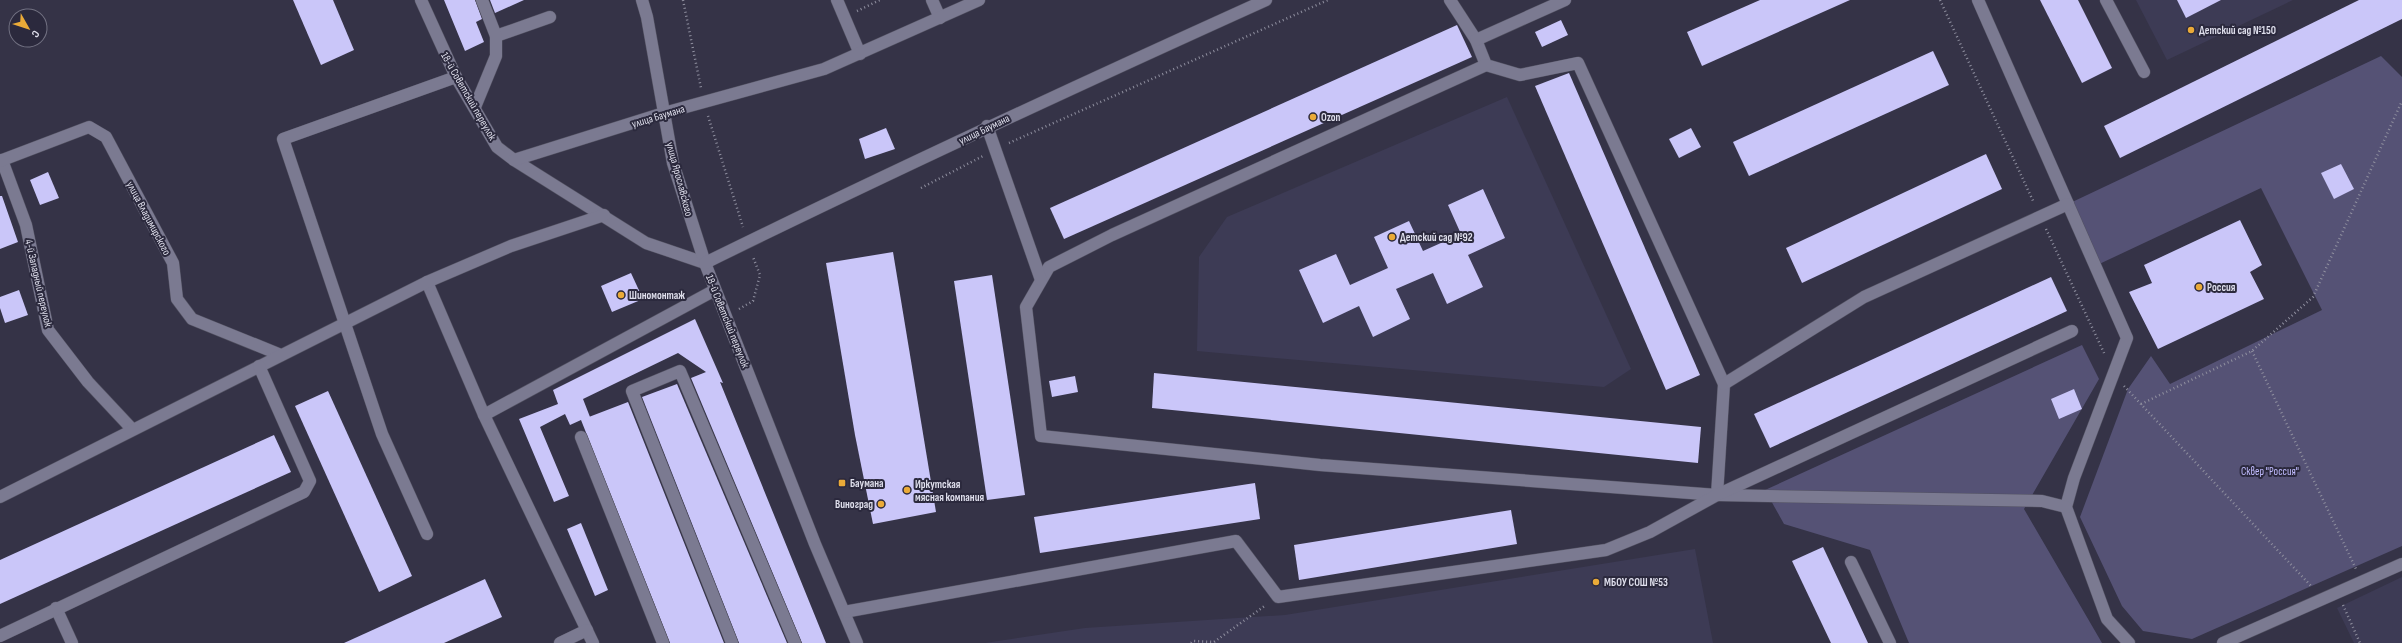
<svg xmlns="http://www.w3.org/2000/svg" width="2402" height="643" font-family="'Sofia Sans Condensed',sans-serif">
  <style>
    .built { fill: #3d3b55 }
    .green { fill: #555275 }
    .building { fill: #cac6f9 }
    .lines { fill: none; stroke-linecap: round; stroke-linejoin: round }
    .minor-casing { stroke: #535262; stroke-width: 13 }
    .path { stroke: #8f8f9f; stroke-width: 2.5; stroke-dasharray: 1 3; stroke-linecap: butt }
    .minor { stroke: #7b7a91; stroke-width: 12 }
    .poi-dot { fill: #eaaa38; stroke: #2b293d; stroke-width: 1.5 }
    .labels { text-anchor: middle; stroke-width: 4; stroke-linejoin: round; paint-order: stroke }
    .poi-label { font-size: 11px; font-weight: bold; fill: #dfdfec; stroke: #2b293d; text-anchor: start }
    .street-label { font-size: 11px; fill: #dfdfec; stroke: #2b293d }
    .park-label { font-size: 11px; fill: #c1bcff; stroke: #2b293d }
  </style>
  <rect width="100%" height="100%" fill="#353347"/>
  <g class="built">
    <polygon points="2136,0 2293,0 2167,60"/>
    <polygon points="1507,97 1631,369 1604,387 1197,351 1199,257 1227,217"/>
    <polygon points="1695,549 1713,643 985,643 1085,628 1285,615"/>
    <polygon points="2402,577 2402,643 2354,643 2337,608"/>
  </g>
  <g class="green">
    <polygon points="2381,56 2402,77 2402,546 2192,639 2143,631 2122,606 2080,517 2128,389 2151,356 2170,384 2322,310 2261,188 2095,266 2068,204"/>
    <polygon points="2082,345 2099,379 2024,509 2102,643 1909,643 1870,550 1784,524 1765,490"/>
  </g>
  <g class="building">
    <polygon points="293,0 333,0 354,50 321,65"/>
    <polygon points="444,0 475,0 482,19 476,22 484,42 465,51"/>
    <polygon points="490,0 524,0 495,13"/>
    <polygon points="1760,0 1850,0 1702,66 1687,32"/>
    <polygon points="2040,0 2078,0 2112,68 2082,83"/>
    <polygon points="2177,0 2221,0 2186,18"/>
    <polygon points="2359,0 2402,0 2402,19 2120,158 2104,126"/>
    <polygon points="1561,20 1568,35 1542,47 1535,32"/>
    <polygon points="1457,25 1472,57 1064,239 1050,208"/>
    <polygon points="1933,51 1949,85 1749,176 1733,142"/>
    <polygon points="1569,73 1700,375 1666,390 1535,86"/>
    <polygon points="886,128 895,149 865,159 859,139"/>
    <polygon points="1691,128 1701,147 1679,158 1669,139"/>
    <polygon points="1986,154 2002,189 1802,283 1786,248"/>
    <polygon points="2341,164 2354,189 2334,199 2321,173"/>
    <polygon points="48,172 59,198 40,205 30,180"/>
    <polygon points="1483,189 1505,238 1468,255 1483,287 1447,304 1433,273 1396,289 1410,319 1373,337 1359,306 1323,323 1299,270 1336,254 1350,285 1388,268 1374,237 1409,221 1423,251 1461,234 1448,205"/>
    <polygon points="0,196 2,196 18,242 0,249"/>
    <polygon points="2240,220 2262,265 2250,272 2264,299 2158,349 2129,292 2152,283 2144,265"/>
    <polygon points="893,252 936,512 873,524 855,435 826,263"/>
    <polygon points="631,273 643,299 612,312 601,286"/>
    <polygon points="992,275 1025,495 987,500 954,281"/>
    <polygon points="2051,277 2067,311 1770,448 1754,414"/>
    <polygon points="19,290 28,315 5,323 0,308 0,297"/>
    <polygon points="695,319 723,383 720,382 826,643 802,643 691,378 706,372 678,353 583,399 590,417 581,420 628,402 724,643 670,643 581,420 570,425 565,414 540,427 569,496 554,502 519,419 558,404 553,390"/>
    <polygon points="1154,373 1701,427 1698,463 1152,408"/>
    <polygon points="1075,376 1078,392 1052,397 1049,381"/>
    <polygon points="677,384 787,643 739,643 642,397"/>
    <polygon points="2074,389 2082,409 2059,419 2051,399"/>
    <polygon points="328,391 412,576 379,592 295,406"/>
    <polygon points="274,435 291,472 0,604 0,560"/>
    <polygon points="1255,483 1260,519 1040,553 1034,517"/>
    <polygon points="1511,510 1517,544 1299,580 1294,545"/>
    <polygon points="581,523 608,590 595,596 567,529"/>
    <polygon points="1823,547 1868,643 1831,643 1792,561"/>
    <polygon points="485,579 502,617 444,643 344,643"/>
  </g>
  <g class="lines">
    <g class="minor-casing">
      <g id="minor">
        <polyline points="421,0 456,77 497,147 514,160 646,243 705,263"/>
        <polyline points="642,0 647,17 673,163 705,263 815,544 857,643"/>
        <polyline points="837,0 860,54"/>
        <polyline points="932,0 940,18"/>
        <polyline points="1450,0 1476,40 1486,65 1520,75 1578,63 1724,384 1717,495"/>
        <polyline points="1978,0 2127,338 2074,478 2066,507 2107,619 2129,643"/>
        <polyline points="2106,0 2144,72"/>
        <polyline points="496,36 550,17"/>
        <polyline points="1476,40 1565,0"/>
        <polyline points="1486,65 1112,235 1049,267 1026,307 1041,436 1320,465 1717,495 2042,501 2066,507"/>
        <polyline points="475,107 496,56 496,36 482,0"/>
        <polyline points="987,126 1041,280"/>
        <polyline points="2,160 26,225 48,330 88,382 132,429"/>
        <polyline points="514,160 664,113 824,69 979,0"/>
        <polyline points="0,161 89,127 106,137 173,263 177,299 192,319 281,355"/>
        <path d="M705,263c185,-91 373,-178 561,-263"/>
        <polyline points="427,282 484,415 593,643"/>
        <polyline points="1724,384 1864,297 2068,204"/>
        <polyline points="484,415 715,290"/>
        <polyline points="581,437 663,643"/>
        <polyline points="0,497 427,282 511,246 604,215"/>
        <polyline points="427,534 382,434 283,139 456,77"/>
        <polyline points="1851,562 1890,643"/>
        <polyline points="56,608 72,643"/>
        <polyline points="844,612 1236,541 1278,597 1606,550 1650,532 1717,495 2072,331"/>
        <polyline points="0,636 304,492 310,481 259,366"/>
        <polyline points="560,643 587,630"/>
        <polyline points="732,643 632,391 680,371 795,643"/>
        <polyline points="2223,643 2402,564"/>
      </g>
    </g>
    <g class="path">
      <polyline points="683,0 701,88"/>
      <polyline points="1940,0 2034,203"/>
      <polyline points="857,11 880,0"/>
      <polyline points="708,116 743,227"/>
      <polyline points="1009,143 1328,0"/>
      <polyline points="921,188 983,156"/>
      <polyline points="2046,229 2105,355"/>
      <polyline points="739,309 753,301 760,275 753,257"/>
      <polyline points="2252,351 2356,569"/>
      <polyline points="2124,386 2312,587"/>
      <polyline points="2141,404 2252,351 2313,297 2402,101"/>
      <polyline points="2343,605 2360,643"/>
      <polyline points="1191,643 1193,641 1214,642 1266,605"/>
    </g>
    <use href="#minor" class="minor"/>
  </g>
  <g class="poi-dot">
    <circle cx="2191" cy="30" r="4"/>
    <circle cx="1313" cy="117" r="4"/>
    <circle cx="1392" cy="237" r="4"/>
    <circle cx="2199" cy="287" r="4"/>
    <circle cx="621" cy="295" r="4"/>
    <rect x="838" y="479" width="8" height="8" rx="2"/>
    <circle cx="907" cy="490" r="4"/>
    <circle cx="881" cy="504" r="4"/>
    <circle cx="1596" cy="582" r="4"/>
  </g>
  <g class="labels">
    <g class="poi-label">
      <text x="2199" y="34">Детский сад №150</text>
      <text x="1321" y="121">Ozon</text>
      <text x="1400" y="241">Детский сад №92</text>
      <text x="2207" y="291">Россия</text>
      <text x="629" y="299">Шиномонтаж</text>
      <text x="850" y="487">Баумана</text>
      <text x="915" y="488">Иркутская<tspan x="915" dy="13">мясная компания</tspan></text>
      <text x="873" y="508" text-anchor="end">Виноград</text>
      <text x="1604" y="586">МБОУ СОШ №53</text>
    </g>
    <g class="street-label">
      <text transform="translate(469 96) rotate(60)" y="4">18-й Советский переулок</text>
      <text transform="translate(658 116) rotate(-17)" y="4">улица Баумана</text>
      <text transform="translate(984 129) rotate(-26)" y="4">улица Баумана</text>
      <text transform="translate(680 179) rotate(75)" y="4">улица Ярославского</text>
      <text transform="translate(149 218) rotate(62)" y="4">улица Владимирского</text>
      <text transform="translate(39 283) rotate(77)" y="4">4-й Западный переулок</text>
      <text transform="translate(728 321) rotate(68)" y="4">18-й Советский переулок</text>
    </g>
    <g class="park-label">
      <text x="2270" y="475">Сквер "Россия"</text>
    </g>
  </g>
  <g transform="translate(28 28) rotate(129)"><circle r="19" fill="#2b293d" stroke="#737283"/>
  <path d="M0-3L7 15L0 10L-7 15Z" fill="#eaaa38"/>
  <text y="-6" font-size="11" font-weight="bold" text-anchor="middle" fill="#dfdfec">С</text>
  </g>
</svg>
